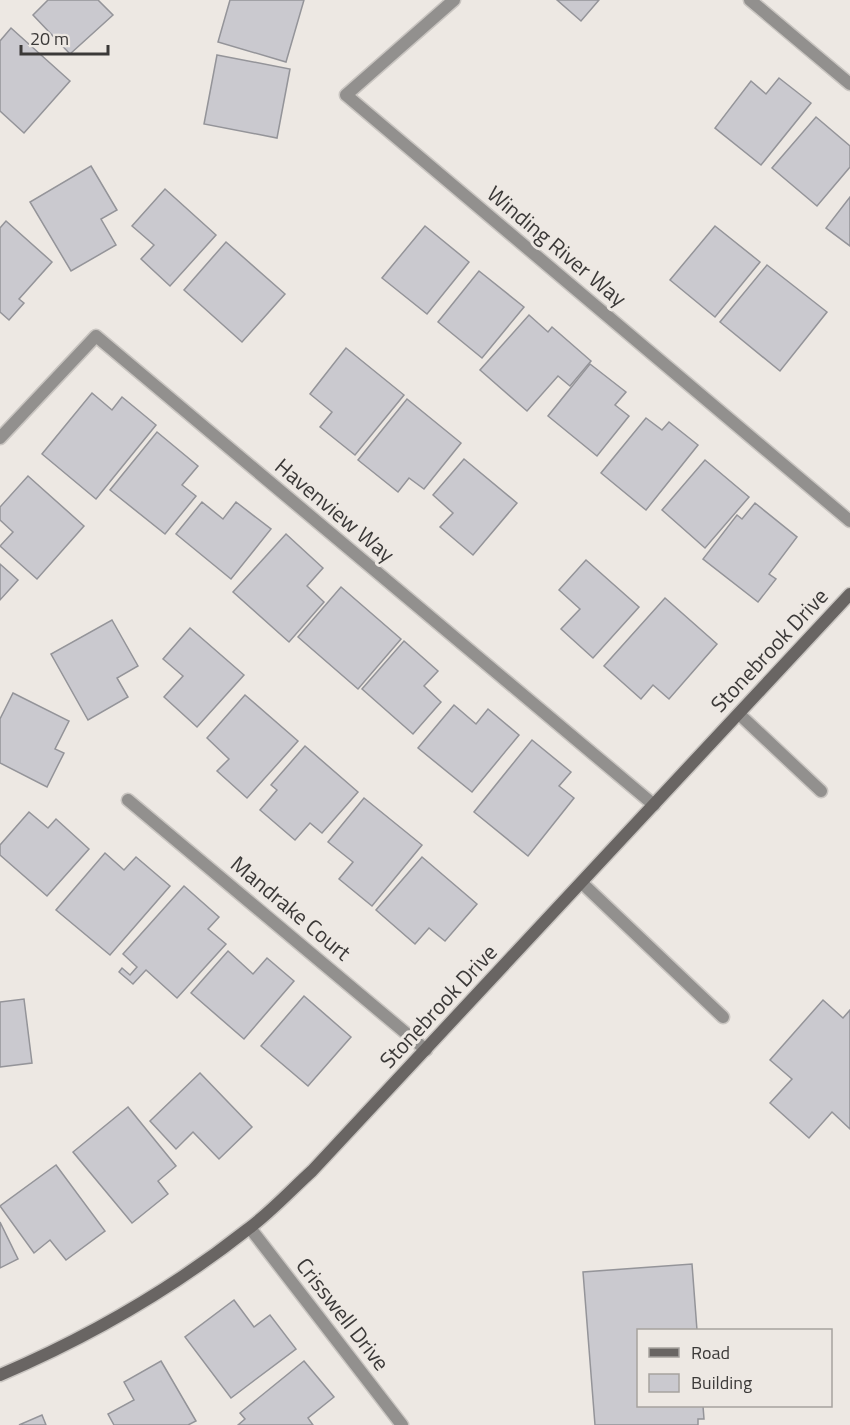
<svg xmlns="http://www.w3.org/2000/svg" width="850" height="1425" font-family="'Titillium Web',sans-serif">
  <style>
    .building { fill: #cac9cf; stroke: #949499; stroke-width: 1.5 }
    .lines { fill: none; stroke-linecap: round; stroke-linejoin: round }
    .lane-casing { stroke: #c9c5c1; stroke-width: 15 }
    .street-casing { stroke: #c9c5c1; stroke-width: 15 }
    .secondary-casing { stroke: #c9c5c1; stroke-width: 15 }
    .lane { stroke: #92908e; stroke-width: 12 }
    .street { stroke: #92908e; stroke-width: 12 }
    .secondary { stroke: #696563; stroke-width: 12 }
    .labels { text-anchor: middle; stroke-width: 6; stroke-linejoin: round; paint-order: stroke }
    .street-label { font-size: 22px; fill: #3b3938; stroke: #ede8e3 }
  </style>
  <rect width="100%" height="100%" fill="#ede8e3"/>
  <g class="building">
    <polygon points="48,0 98,0 113,15 70,54 33,15"/>
    <polygon points="230,0 304,0 286,62 218,42"/>
    <polygon points="557,0 599,0 581,21"/>
    <polygon points="11,28 70,81 24,133 0,111 0,41"/>
    <polygon points="217,55 290,69 277,138 204,124"/>
    <polygon points="779,78 811,103 761,165 715,128 751,81 766,94"/>
    <polygon points="816,117 850,146 850,167 817,206 772,168"/>
    <polygon points="91,166 117,210 101,219 116,245 71,271 30,202"/>
    <polygon points="165,189 216,235 170,286 141,259 154,245 132,226"/>
    <polygon points="850,197 850,246 826,228"/>
    <polygon points="6,221 52,262 19,299 24,303 9,320 0,312 0,228"/>
    <polygon points="425,226 469,262 427,314 382,278"/>
    <polygon points="715,226 760,262 715,317 670,280"/>
    <polygon points="226,242 285,294 242,342 184,290"/>
    <polygon points="767,265 827,312 780,371 720,322"/>
    <polygon points="479,271 524,307 482,358 438,322"/>
    <polygon points="529,315 548,332 552,327 591,361 570,386 558,376 527,411 480,370"/>
    <polygon points="346,348 404,395 355,455 320,427 332,412 310,394"/>
    <polygon points="590,364 626,392 615,405 629,416 597,456 548,416"/>
    <polygon points="92,393 112,410 122,397 156,425 96,499 42,454"/>
    <polygon points="407,399 461,443 424,489 409,478 398,492 358,460"/>
    <polygon points="646,418 662,430 669,422 698,445 646,510 601,473"/>
    <polygon points="157,432 198,466 182,485 196,496 165,534 110,490"/>
    <polygon points="464,459 517,503 473,555 440,527 453,513 433,495"/>
    <polygon points="705,460 749,497 705,548 662,510"/>
    <polygon points="28,476 84,526 37,579 0,546 13,532 0,520 0,507"/>
    <polygon points="202,502 223,519 236,502 271,529 231,579 176,534"/>
    <polygon points="755,503 797,537 769,574 776,579 758,602 703,559 737,515 742,519"/>
    <polygon points="286,534 323,568 307,586 324,602 289,642 233,592"/>
    <polygon points="586,560 639,607 593,658 561,629 580,609 559,590"/>
    <polygon points="0,564 18,580 0,600"/>
    <polygon points="341,587 401,639 358,689 298,637"/>
    <polygon points="665,598 717,644 669,699 653,685 641,699 604,666"/>
    <polygon points="112,620 138,666 117,678 128,697 88,720 51,654"/>
    <polygon points="190,628 244,675 197,727 164,697 183,676 163,659"/>
    <polygon points="404,641 438,671 424,686 441,702 413,734 362,689"/>
    <polygon points="13,693 69,721 55,749 64,753 47,787 0,763 0,719"/>
    <polygon points="245,695 298,741 247,798 217,771 229,759 207,738"/>
    <polygon points="454,705 476,724 488,709 519,735 472,792 418,748"/>
    <polygon points="532,740 571,772 559,786 574,798 528,856 474,812"/>
    <polygon points="305,746 358,792 322,833 310,823 295,840 260,810 277,790 271,785"/>
    <polygon points="364,798 422,845 372,906 339,879 353,862 328,842"/>
    <polygon points="29,812 48,828 56,819 89,849 47,896 0,855 0,845"/>
    <polygon points="105,853 124,870 136,857 170,886 110,955 56,910"/>
    <polygon points="422,857 477,904 445,941 429,928 415,944 376,910"/>
    <polygon points="184,886 219,917 208,929 226,944 177,998 146,970 133,984 119,972 122,968 130,975 137,967 123,954"/>
    <polygon points="228,951 253,974 267,958 294,981 244,1039 191,993"/>
    <polygon points="304,996 351,1037 308,1086 261,1046"/>
    <polygon points="24,999 32,1063 0,1067 0,1002"/>
    <polygon points="823,1000 843,1018 850,1010 850,1129 832,1112 809,1138 770,1103 792,1079 770,1060"/>
    <polygon points="200,1073 252,1127 219,1159 193,1132 176,1149 150,1121"/>
    <polygon points="128,1107 176,1166 158,1181 168,1194 132,1223 73,1152"/>
    <polygon points="56,1165 105,1231 66,1260 50,1240 34,1253 0,1206"/>
    <polygon points="0,1222 18,1259 0,1268"/>
    <polygon points="692,1264 697,1330 638,1330 638,1406 703,1406 704,1419 698,1419 698,1425 595,1425 583,1272"/>
    <polygon points="234,1300 254,1327 270,1315 296,1349 231,1398 185,1337"/>
    <polygon points="161,1361 196,1421 188,1425 114,1425 108,1414 134,1400 124,1382"/>
    <polygon points="304,1361 334,1397 308,1418 313,1425 238,1425 245,1419 240,1413"/>
    <polygon points="42,1415 46,1425 19,1425"/>
  </g>
  <g class="lines">
    <g class="lane-casing">
      <g id="lane">
        <polyline points="739,714 821,791"/>
        <polyline points="582,883 723,1017"/>
      </g>
    </g>
    <g class="street-casing">
      <g id="street">
        <polyline points="454,0 346,95 850,521"/>
        <polyline points="750,0 850,84"/>
        <polyline points="0,438 96,336 654,805"/>
        <polyline points="128,800 426,1050"/>
        <polyline points="250,1228 402,1425"/>
      </g>
    </g>
    <g class="secondary-casing">
      <path id="secondary" d="M0,1375c89,-38 172,-86 248,-146 23,-17 43,-39 64,-58l538,-577"/>
    </g>
    <use href="#lane" class="lane"/>
    <use href="#street" class="street"/>
    <use href="#secondary" class="secondary"/>
  </g>
  <g class="labels">
    <g class="street-label">
      <text transform="translate(557 246) rotate(40)" y="8">Winding River Way</text>
      <text transform="translate(335 510) rotate(40)" y="8">Havenview Way</text>
      <text transform="translate(769 650) rotate(-47)" y="8">Stonebrook Drive</text>
      <text transform="translate(291 908) rotate(40)" y="8">Mandrake Court</text>
      <text transform="translate(438 1006) rotate(-47)" y="8">Stonebrook Drive</text>
      <text transform="translate(343 1314) rotate(52)" y="8">Crisswell Drive</text>
    </g>
  </g>
  <rect x="637" y="1329" width="195" height="78" fill="#ede8e3" stroke="#a6a29f" stroke-width="1.5"/>
  <rect x="649" y="1348" width="30" height="9" fill="#696563" stroke="#a6a29f" stroke-width="1.5"/>
  <text x="691" y="1359" font-size="18" fill="#3b3938">Road</text>
  <rect x="649" y="1374" width="30" height="18" fill="#cac9cf" stroke="#a6a29f" stroke-width="1.5"/>
  <text x="691" y="1389" font-size="18" fill="#3b3938">Building</text>
  <path d="M21 45v9h87v-9" fill="none" stroke="#3b3938" stroke-width="3"/>
  <text x="30" y="45" font-size="18" fill="#3b3938" stroke="#ede8e3" stroke-width="4.5" paint-order="stroke">20 m</text>
</svg>
